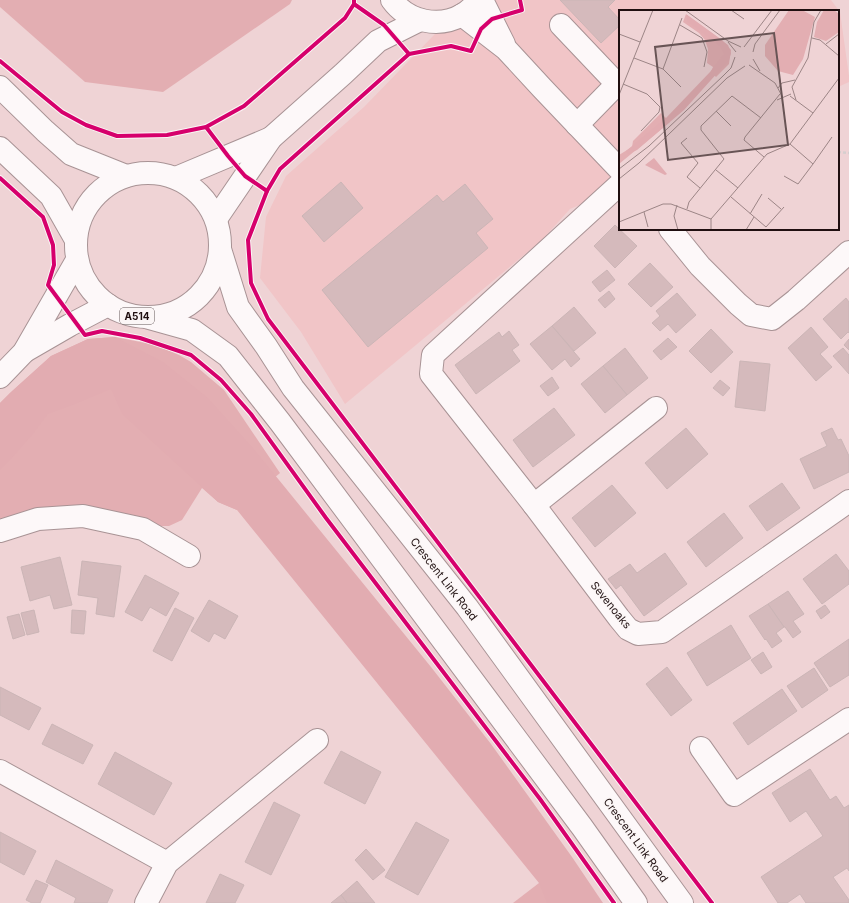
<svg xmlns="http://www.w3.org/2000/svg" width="849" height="903" font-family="Inter,sans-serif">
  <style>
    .built { fill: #f1c5c7 }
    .green { fill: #e3aeb2 }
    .forest { fill: #e2acb1 }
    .building { fill: #d5babc; stroke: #cbb5b6 }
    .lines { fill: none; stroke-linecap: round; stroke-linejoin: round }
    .minor-casing { stroke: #a89395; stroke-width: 24 }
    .major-casing { stroke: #a89395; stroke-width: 24 }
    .highway-casing { stroke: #a89395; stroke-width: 24 }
    .path { stroke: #d6cfcf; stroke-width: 2.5; stroke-dasharray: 3 2; stroke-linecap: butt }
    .minor { stroke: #fdf8f9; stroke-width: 22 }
    .major { stroke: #fdf8f9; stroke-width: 22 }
    .highway { stroke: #fdf8f9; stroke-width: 22 }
    .cycleway-casing { stroke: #fbf6f6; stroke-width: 6 }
    .cycleway { stroke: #d6006c; stroke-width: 4 }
    .labels { text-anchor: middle; stroke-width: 3; stroke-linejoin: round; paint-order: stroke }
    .shield { fill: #fbf6f6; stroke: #615455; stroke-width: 1 }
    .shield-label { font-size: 10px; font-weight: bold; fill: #1f0f10 }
    .street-label { font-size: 11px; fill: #1f0f10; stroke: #fbf6f6 }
    .inset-road { fill: none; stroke: #9c8586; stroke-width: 1 }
    .view { fill: #685455; fill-opacity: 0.15; stroke: #685455; stroke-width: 2 }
    .inset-edge { fill: none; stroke: #1f0f10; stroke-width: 2 }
  </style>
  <rect width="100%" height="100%" fill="#efd3d5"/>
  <polygon class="built" points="468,0 831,0 840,12 849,76 849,82 838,87 838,11 620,11 620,188 570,209 542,240 345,404 301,332 260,278 266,217 286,176 364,107"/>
  <g class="green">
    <polygon points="0,0 292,0 290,4 163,92 85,82 0,7"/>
    <polygon points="115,337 156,345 179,355 191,362 224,390 280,473 237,510 218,502 202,488 182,520 169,526 159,526 120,513 36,511 0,519 0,403 10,393 51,356 88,339"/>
    <polygon points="539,883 603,903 513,903"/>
  </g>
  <polygon class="forest" points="115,337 163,362 208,398 253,448 431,667 491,744 572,857 603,903 547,903 539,883 237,510 218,502 122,414 111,389 70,406 48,414 33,434 11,459 0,470 0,403 10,393 51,356 88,339"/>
  <g class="building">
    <polygon points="560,0 615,0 608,7 620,20 620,25 601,43"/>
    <polygon points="341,182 363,208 324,242 302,216"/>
    <polygon points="465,184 493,219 476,233 488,248 368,347 322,290 437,195 443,202"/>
    <polygon points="615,225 637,246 615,268 594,246"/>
    <polygon points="650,263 673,287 651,307 628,284"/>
    <polygon points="607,270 615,280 600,292 592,282"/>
    <polygon points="609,291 615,299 605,308 598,300"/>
    <polygon points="677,293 696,315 676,333 668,324 660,331 652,323 660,316 656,311"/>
    <polygon points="846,298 849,302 849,333 848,332 841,339 823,319"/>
    <polygon points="574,307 596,333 574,351 552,326"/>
    <polygon points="552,326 580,359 571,367 565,359 552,370 530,344"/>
    <polygon points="811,327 828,347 820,354 832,367 816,381 788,348"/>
    <polygon points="711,329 733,352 711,373 689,351"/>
    <polygon points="509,331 519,345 512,350 520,361 476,394 455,365 499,332 502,337"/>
    <polygon points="668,338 677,347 661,360 653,351"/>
    <polygon points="849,339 849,350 844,345"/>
    <polygon points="625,348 648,378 627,395 603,366"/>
    <polygon points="843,348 849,355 849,374 833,356"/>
    <polygon points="740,361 770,364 765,411 735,407"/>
    <polygon points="603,366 627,395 605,413 581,384"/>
    <polygon points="552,377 559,388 548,396 540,386"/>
    <polygon points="720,380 730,388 723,396 713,388"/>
    <polygon points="554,408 575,435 533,467 513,440"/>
    <polygon points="686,428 708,454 667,489 645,463"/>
    <polygon points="832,428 838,440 841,439 849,456 849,472 814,489 800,459 827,446 821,433"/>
    <polygon points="782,483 800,508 767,531 749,506"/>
    <polygon points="612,485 636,513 595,547 572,518"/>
    <polygon points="724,513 743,538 706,567 687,542"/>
    <polygon points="665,553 687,584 644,616 621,585 616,589 608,579 630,564 637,573"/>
    <polygon points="836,554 849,571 849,584 822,604 803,579"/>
    <polygon points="60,557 72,605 54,609 50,595 30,601 21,567"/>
    <polygon points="82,561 121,566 114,617 96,614 98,598 78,595"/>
    <polygon points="145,575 179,593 166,616 150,607 142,621 125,612"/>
    <polygon points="788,591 804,614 793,621 801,632 793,638 785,627 784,627 768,604"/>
    <polygon points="209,600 238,616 225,639 214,633 209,642 191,631"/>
    <polygon points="768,604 784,627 776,633 782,641 772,648 766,639 765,640 749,616"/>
    <polygon points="825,605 830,612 821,619 816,611"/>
    <polygon points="175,608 194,618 172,661 153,651"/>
    <polygon points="34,610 39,632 27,635 21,613"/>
    <polygon points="72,610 86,611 84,634 71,633"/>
    <polygon points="19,614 25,635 13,639 7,617"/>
    <polygon points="731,625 751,658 707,686 687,653"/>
    <polygon points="849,639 849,675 830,687 814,663"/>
    <polygon points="763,652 772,667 761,674 751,660"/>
    <polygon points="667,667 692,700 671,716 646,684"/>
    <polygon points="814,668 828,690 802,708 787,686"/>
    <polygon points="0,687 41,708 29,730 0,715"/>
    <polygon points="782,689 797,711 748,745 733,723"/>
    <polygon points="52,724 93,745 83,764 42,744"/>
    <polygon points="341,751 381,772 365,804 324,783"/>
    <polygon points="115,752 172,783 154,815 98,784"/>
    <polygon points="810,769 830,800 836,796 844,808 849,805 849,871 847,868 833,877 849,900 849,903 806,903 800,894 787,903 778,903 761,877 823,836 806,811 790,822 772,793"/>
    <polygon points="274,802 300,815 271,875 245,862"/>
    <polygon points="416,822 449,840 418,895 385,877"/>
    <polygon points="0,832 36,851 24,875 0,862"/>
    <polygon points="366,849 385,870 373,880 355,860"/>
    <polygon points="56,860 113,890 107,903 74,903 76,898 46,882"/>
    <polygon points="220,874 244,885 235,903 206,903"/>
    <polygon points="36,880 48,885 40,903 32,903 26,900"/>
    <polygon points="357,881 375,903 347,903 341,895"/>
    <polygon points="341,895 347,903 331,903"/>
  </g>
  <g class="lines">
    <g class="minor-casing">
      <g id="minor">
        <path d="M392,0c16,22 47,28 70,15 7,-4 12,-9 16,-15"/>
        <polyline points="482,0 504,44"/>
        <polyline points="462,15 506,49 542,88 620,170"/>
        <polyline points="561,25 617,84 577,125"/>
        <polyline points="176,178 271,138"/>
        <polyline points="620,184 433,355 431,374 534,505 619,618 628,629 638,634 662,632 849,501"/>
        <polyline points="216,219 271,138 343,74 378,41 420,20"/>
        <polyline points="670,229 700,266 738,304 751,315 772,319 796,300 849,252"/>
        <polyline points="534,505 656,408"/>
        <polyline points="0,531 38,519 83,516 143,529 189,556"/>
        <polyline points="701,748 734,795 849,719"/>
        <polyline points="0,771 167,863"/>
        <polyline points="146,903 167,863 317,740"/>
      </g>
    </g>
    <g class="major-casing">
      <g id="major">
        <polyline points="25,351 70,325 108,305"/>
        <polyline points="0,377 24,352 77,260"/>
      </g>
    </g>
    <g class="highway-casing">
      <g id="highway">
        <polyline points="0,87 45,131 71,154 126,176"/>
        <polyline points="0,148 51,196 76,240"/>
        <circle cx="148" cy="245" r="72"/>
        <polyline points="220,249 238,307 266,346 293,388 467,607 682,903"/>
        <polyline points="149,318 192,330 228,356 280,422 582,827 636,903"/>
      </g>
    </g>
    <polyline class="path" points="838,152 849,153"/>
    <use href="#minor" class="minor"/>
    <use href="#major" class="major"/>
    <use href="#highway" class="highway"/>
    <g class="cycleway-casing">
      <g id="cycleway">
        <polyline points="520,0 522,10 492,19 481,29 471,51 451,46 409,54 280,169 267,191 248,240 251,283 268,319 712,903"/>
        <polyline points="354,4 384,25 409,54"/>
        <polyline points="0,61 62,112 86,125 117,136 167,135 206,127 244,106 345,18 354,4 354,0"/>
        <polyline points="206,127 228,156 245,176 267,191"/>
        <polyline points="0,178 43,217 53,245 54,265 48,285 85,335 102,331 140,338 191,355 221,380 251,414 326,518 540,799 614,903"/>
      </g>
    </g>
    <use href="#cycleway" class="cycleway"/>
  </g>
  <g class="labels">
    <rect class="shield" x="120" y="308" width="34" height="16" rx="3"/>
    <g class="shield-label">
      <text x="137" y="320">A514</text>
    </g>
    <g class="street-label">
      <text transform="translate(444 579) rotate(52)" y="4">Crescent Link Road</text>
      <text transform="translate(611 605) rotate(51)" y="4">Sevenoaks</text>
      <text transform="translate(636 840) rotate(54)" y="4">Crescent Link Road</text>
    </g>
  </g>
  <g transform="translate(619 10)">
    <rect width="220" height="220" fill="#efd3d5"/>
    <path d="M170,0h13l13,7 -12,42 -10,16 -15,-4 -13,-15v-11zM205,0h10l5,4v18l-13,9 -12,-4 3,-15zM67,4l36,26 9,10 -2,14 -13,13 -5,-5 2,-5 -6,-4 1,-14 -3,-9 -6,-7 -16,-11zM42,103l9,9 -51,42v-9l13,-8 1,-6z" fill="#e3aeb2"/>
    <path d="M68,5l41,30 3,8 -2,7 -45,50 -47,40 -9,4 -2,-3 40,-33 44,-46 14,-18 -4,-8 -33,-25zM35,148l13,16 -2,1 -20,-10z" fill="#e2acb1"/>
    <path class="inset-road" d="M66,0l43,31 13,6M112,0l13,9M61,15l22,13 5,14 -3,15M0,24l21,8M193,28l8,2 19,16M109,32l8,10M207,34l13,-10M125,37l28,-37M134,42l2,-8 25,-34M15,48l29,11 18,18M134,49l7,12M130,55l26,18 7,13M44,59l19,-51M4,74l24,10 13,13 -1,5 -18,19M159,78l4,-5 13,-3M0,85l34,-85M171,86l23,17M158,90l14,-6M177,90l-4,-13 16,-29 6,-36 7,-12M97,101l15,15M68,128l-6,5 17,20 -11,14 13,11M145,147l-20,-17 1,-3 35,-43M194,154l19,-27M0,159l30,-23 74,-70 8,-8 4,-11M97,160l22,18M165,166l14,8 15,-20 -23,-20M0,169l20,-16 88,-85 18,-12M112,187l35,30 18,-20M149,188l13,11M58,195l-3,11 4,14M68,199l2,-7 35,-43 -23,-29v-4l31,-30 29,22M25,202l4,15M131,204l12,-20M0,212l44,-18h8l40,15M92,220v-11l56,-65 23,-10 49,-66M92,220h21M127,220l8,-13"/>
    <path class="view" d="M155,23l14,112 -120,15 -13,-113z"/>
    <rect width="220" height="220" class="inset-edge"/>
  </g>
</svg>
